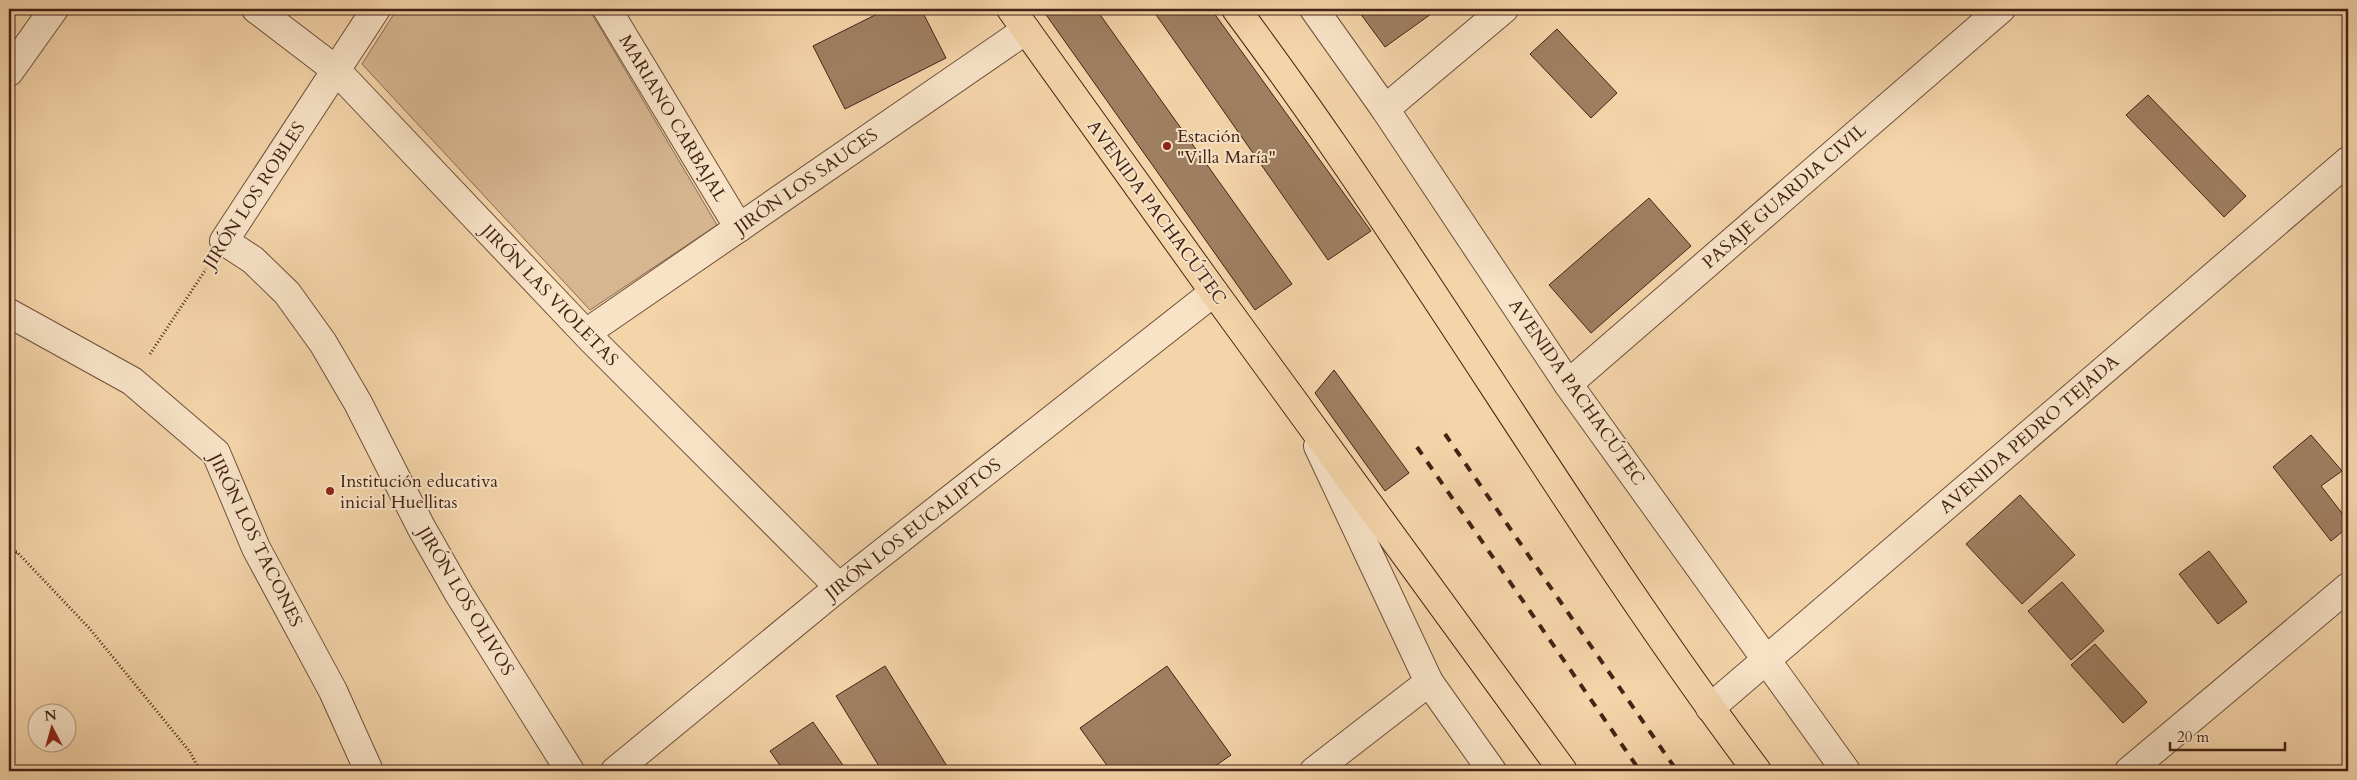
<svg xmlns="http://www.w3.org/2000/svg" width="2357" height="780" font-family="Cardo,serif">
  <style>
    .green { fill: #d6b690; stroke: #8c6c52 }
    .building { fill: #9f7f62; stroke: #432315 }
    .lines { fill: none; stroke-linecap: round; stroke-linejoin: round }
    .minor-casing { stroke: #6f4f3a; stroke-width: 30 }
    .major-casing { stroke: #432315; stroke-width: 30 }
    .path { stroke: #432315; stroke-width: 3; stroke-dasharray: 1 2.5; stroke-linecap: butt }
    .minor { stroke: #f8e3c7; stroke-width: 28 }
    .major { stroke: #f4d4a9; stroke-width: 28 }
    .rail { stroke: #432315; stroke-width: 4; stroke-dasharray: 9 9; stroke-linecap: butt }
    .poi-dot { fill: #8f2418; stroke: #f8e3c7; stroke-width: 2 }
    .labels { text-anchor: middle; stroke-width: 4; stroke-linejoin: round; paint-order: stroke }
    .street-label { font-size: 18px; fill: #432315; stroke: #f8e3c7 }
    .poi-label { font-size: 18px; fill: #432315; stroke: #f8e3c7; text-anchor: start }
  </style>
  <rect width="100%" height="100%" fill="#f4d4a9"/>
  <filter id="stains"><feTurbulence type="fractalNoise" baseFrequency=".004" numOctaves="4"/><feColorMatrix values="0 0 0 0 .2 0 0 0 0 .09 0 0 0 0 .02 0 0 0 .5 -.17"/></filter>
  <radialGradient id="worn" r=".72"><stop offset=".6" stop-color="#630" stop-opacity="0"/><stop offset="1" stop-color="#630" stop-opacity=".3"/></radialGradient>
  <polygon class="green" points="397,9 589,9 717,225 590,310 362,64"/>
  <g class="building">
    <polygon points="887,9 921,9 946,58 845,109 813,46"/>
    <polygon points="1042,9 1096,9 1292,284 1255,310"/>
    <polygon points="1152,9 1211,9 1371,231 1328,260"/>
    <polygon points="1357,9 1438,9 1385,47"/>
    <polygon points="1557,29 1617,93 1591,118 1530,54"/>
    <polygon points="2148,95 2246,196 2224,217 2126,115"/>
    <polygon points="1649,198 1691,246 1591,333 1549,285"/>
    <polygon points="1334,370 1409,473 1385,491 1315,393"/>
    <polygon points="2311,435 2342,471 2321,486 2348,521 2348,527 2331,541 2273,467"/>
    <polygon points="2020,495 2075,555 2022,604 1966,544"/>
    <polygon points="2209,551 2247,602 2218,624 2179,574"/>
    <polygon points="2062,582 2104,631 2071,660 2028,611"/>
    <polygon points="2095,644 2147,702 2123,723 2071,665"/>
    <polygon points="885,666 950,771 882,771 836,696"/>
    <polygon points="1167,666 1231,755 1208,771 1111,771 1080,728"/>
    <polygon points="813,722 847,771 784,771 770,751"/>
  </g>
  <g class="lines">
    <g class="minor-casing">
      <g id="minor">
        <polyline points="256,9 336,70 592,340 839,587"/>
        <polyline points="376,9 224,241 253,260 287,293 323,343 358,403 421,527 459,594 570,771"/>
        <polyline points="607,9 739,228"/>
        <polyline points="1314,9 1385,109 1568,384 1846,771"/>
        <polyline points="9,72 54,9"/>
        <polyline points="1385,109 1504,9"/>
        <polyline points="9,313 132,381 216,453 256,548 333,691 369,771"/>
        <polyline points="586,333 1026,30"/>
        <polyline points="1568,384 2001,9"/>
        <polyline points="1318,446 1429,682 1492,771"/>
        <polyline points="1710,708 2348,161"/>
        <polyline points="615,771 839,587 1214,292"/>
        <polyline points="1314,771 1429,682"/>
        <polyline points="2129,771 2348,587"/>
      </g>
    </g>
    <g class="major-casing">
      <g id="major">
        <polyline points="1011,9 1214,292 1563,771"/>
        <path d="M1236,9c34,46 68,93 100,140 142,206 271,422 421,622"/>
      </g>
    </g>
    <g class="path">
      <polyline points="150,354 206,269"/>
      <polyline points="9,550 17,552 90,629 190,752 200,771"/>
      <polyline points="9,561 17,552"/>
    </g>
    <use href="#minor" class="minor"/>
    <use href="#major" class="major"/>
    <g class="rail">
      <polyline points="1445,434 1677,771"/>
      <polyline points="1417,447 1640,771"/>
    </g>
  </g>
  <g class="poi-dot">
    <circle cx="1167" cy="146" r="5"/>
    <circle cx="330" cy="491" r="5"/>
  </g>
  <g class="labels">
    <g class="street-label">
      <text transform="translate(673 118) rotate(59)" y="6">MARIANO CARBAJAL</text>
      <text transform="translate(806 181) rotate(-35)" y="6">JIRÓN LOS SAUCES</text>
      <text transform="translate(254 195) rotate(-57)" y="6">JIRÓN LOS ROBLES</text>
      <text transform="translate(1784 196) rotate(-41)" y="6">PASAJE GUARDIA CIVIL</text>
      <text transform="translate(1157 212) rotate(54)" y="6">AVENIDA PACHACÚTEC</text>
      <text transform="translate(550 295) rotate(46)" y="6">JIRÓN LAS VIOLETAS</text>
      <text transform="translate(1577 392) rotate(55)" y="6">AVENIDA PACHACÚTEC</text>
      <text transform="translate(2029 434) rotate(-41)" y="6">AVENIDA PEDRO TEJADA</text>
      <text transform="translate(913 529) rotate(-38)" y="6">JIRÓN LOS EUCALIPTOS</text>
      <text transform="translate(256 540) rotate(64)" y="6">JIRÓN LOS TACONES</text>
      <text transform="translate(466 601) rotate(59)" y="6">JIRÓN LOS OLIVOS</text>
    </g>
    <g class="poi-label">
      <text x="1177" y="142">Estación<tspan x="1177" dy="21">"Villa María"</tspan></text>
      <text x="340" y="487">Institución educativa<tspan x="340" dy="21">inicial Huellitas</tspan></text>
    </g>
  </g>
  <rect width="2357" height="780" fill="none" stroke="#f4d4a9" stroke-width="30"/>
  <rect x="10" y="10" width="2337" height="760" fill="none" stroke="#432315" stroke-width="2.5"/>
  <rect x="15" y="15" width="2327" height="750" fill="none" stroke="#432315"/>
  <g transform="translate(52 728) rotate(354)"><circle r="24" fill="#f8e3c7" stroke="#b09680"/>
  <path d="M0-4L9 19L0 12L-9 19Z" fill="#8f2418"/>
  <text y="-8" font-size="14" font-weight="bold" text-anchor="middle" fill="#432315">N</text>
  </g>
  <path d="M2170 742v8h115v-8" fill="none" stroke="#432315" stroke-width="2.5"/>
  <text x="2177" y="742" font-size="15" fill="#432315" stroke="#f8e3c7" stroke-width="4" paint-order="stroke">20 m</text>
  <rect width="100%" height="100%" filter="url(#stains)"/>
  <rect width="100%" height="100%" fill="url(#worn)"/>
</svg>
